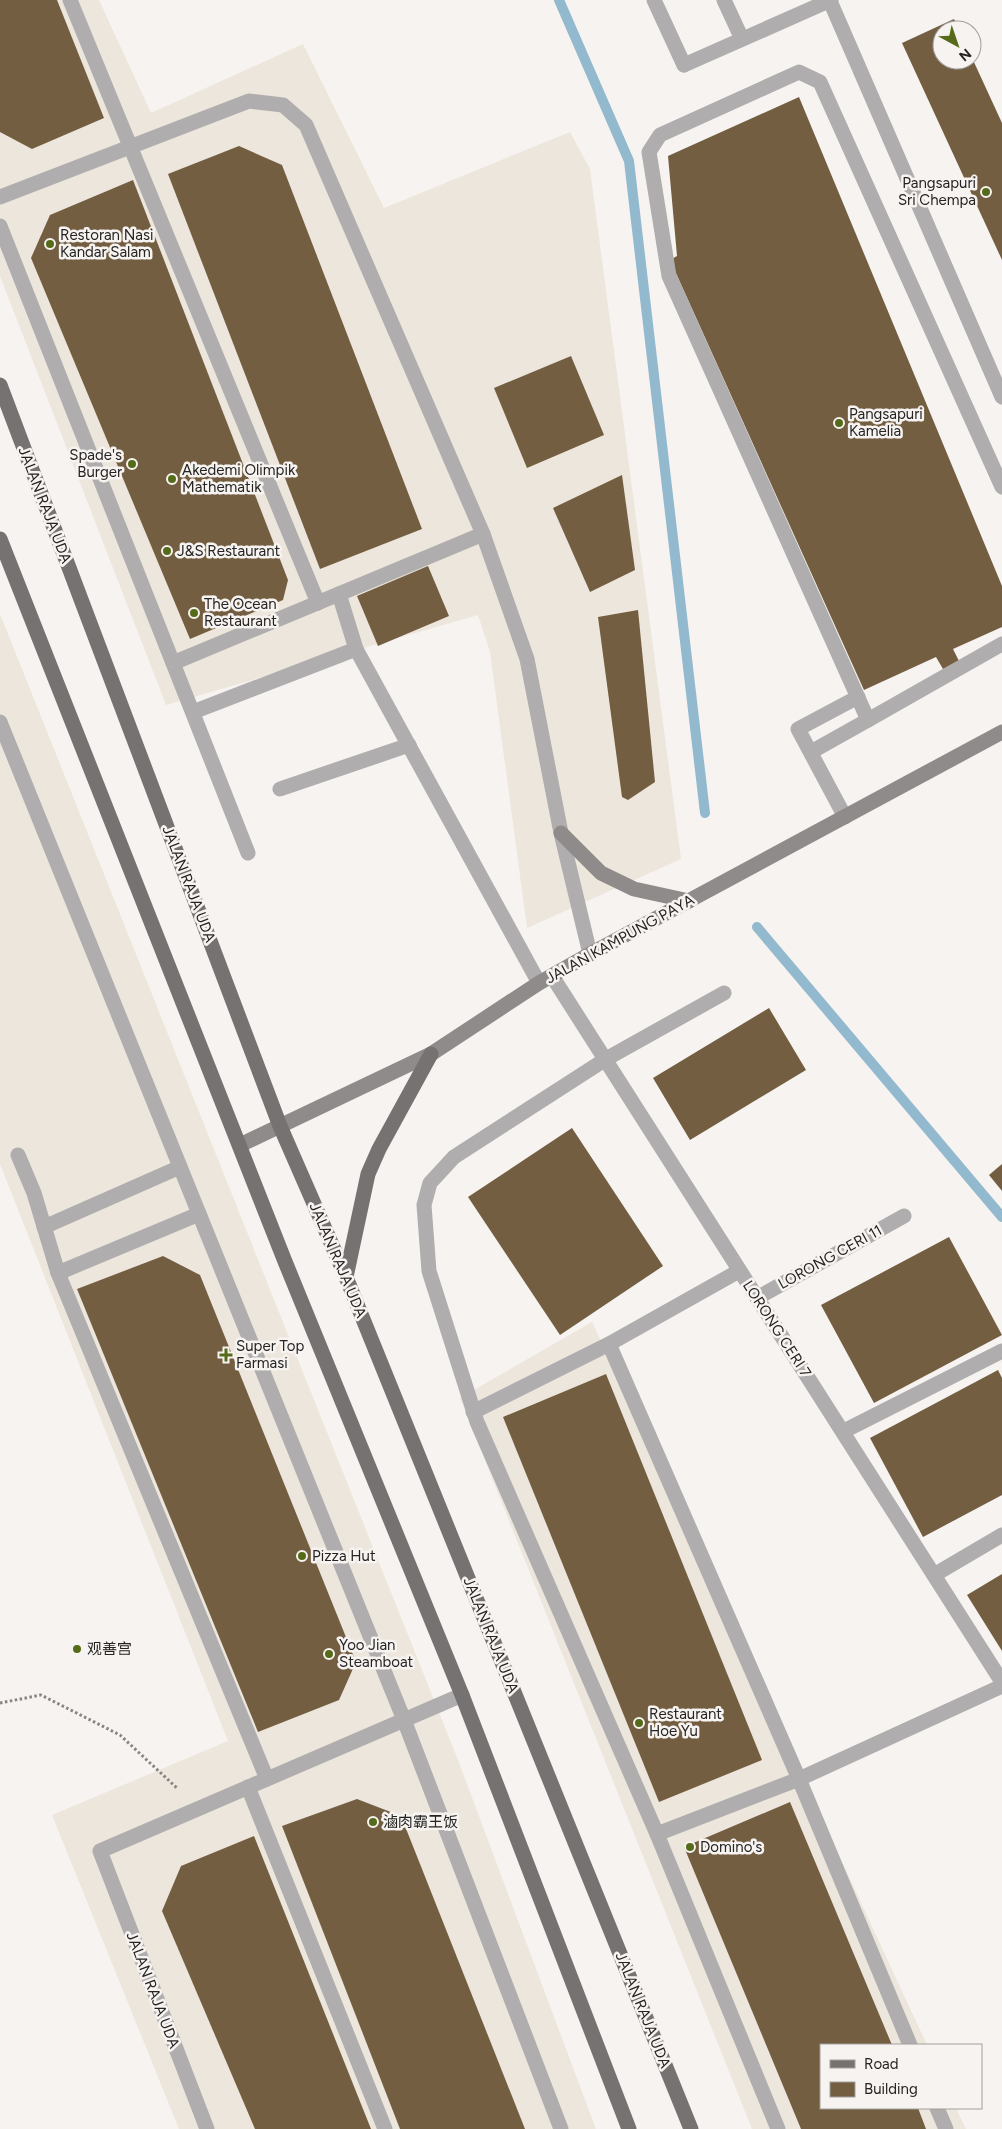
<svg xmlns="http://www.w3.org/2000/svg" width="1002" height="2129" font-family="Figtree,'Noto Sans SC',sans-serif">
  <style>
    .built { fill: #ede6dc }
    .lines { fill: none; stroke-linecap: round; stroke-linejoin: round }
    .stream { stroke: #92b9cd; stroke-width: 10 }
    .building { fill: #735e41 }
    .path { stroke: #868583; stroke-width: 3; stroke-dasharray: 2.5 2.5; stroke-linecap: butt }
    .lane { stroke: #afadad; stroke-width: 15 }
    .street { stroke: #afadad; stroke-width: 15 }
    .secondary { stroke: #8e8b8a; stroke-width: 15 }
    .primary { stroke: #767272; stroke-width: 15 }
    .poi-dot { fill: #556b1a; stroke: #f6f3f0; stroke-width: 2 }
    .labels { text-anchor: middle; stroke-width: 5; stroke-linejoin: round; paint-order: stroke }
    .poi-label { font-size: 15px; fill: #252423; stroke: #f6f3f0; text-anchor: start }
    .street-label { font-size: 15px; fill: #252423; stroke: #f6f3f0 }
  </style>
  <rect width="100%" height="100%" fill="#f6f3f0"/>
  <g class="built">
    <polygon points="0,0 99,0 151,113 303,44 384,208 570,132 590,169 681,859 527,928 490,652 478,615 166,705 0,276"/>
    <polygon points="0,614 458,1760 596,2129 179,2129 52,1815 228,1741 0,1164"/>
    <polygon points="592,1322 927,2045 821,2045 821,2108 956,2108 966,2129 752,2129 460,1398"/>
  </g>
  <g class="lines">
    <g class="stream">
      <polyline points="559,0 629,161 705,813"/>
      <polyline points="757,927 1002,1217"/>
    </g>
  </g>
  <g class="building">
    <polygon points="0,0 57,0 104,118 32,149 0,132"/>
    <polygon points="954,19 959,30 942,30 942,60 973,60 1002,123 1002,260 902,43"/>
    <polygon points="799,97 1002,586 1002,627 953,649 959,661 943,669 936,657 864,690 670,260 677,256 668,156"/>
    <polygon points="239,146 282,165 422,529 320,569 168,174"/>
    <polygon points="133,180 288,580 283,600 190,639 31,258 50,215"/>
    <polygon points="571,356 604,435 527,468 494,388"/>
    <polygon points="622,475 635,570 590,592 553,508"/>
    <polygon points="428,566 449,616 378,646 357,596"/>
    <polygon points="638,610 655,782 628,800 622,797 598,617"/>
    <polygon points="769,1008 806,1070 690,1140 653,1078"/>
    <polygon points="572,1128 663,1266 560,1335 468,1197"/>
    <polygon points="1002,1164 1002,1191 989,1175"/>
    <polygon points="949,1237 1002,1335 874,1403 821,1305"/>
    <polygon points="163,1256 200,1275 356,1662 339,1700 258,1732 77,1289"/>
    <polygon points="998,1370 1002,1378 1002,1495 923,1537 870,1438"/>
    <polygon points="606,1374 762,1760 659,1802 503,1417"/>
    <polygon points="1002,1574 1002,1651 967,1595"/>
    <polygon points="357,1799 401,1816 525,2129 400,2129 282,1826"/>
    <polygon points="790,1802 892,2045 821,2045 821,2108 918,2108 926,2129 801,2129 684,1847"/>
    <polygon points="254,1836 371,2129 255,2129 162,1911 181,1866"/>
  </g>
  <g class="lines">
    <polyline class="path" points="0,1703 41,1695 120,1735 178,1789"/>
    <g class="lane">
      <polyline points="70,0 318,603"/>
      <polyline points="654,0 684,65"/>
      <polyline points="724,0 742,39"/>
      <polyline points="830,1 1002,397"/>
      <polyline points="1002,487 820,82 799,72 660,135 649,152 669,276 868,720 1002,644"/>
      <polyline points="339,594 356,649"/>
      <polyline points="193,712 356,649 539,983"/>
      <polyline points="811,752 868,720"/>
      <polyline points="280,789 409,745"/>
      <polyline points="845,817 798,729 858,697"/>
      <polyline points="248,853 173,663 483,534"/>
      <polyline points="606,1059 454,1157 430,1183 424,1205 429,1271 477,1422 657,1834 778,2129"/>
      <polyline points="18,1155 34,1193 58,1273 267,1779"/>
      <polyline points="44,1227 180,1167"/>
      <polyline points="58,1273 199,1214"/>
      <polyline points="609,1344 799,1779 910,2045"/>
      <polyline points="473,1412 609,1344 739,1271"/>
      <polyline points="844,1431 1002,1351"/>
      <polyline points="248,1787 385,2129"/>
      <polyline points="657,1834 799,1779 1002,1686"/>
      <polyline points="937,2108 946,2129"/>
    </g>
    <g class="street">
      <polyline points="684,65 831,0"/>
      <polyline points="0,197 249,101 283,105 306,125 483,534 527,659 561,833 590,954"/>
      <polyline points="0,226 173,663"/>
      <polyline points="0,722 404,1720 561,2129"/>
      <polyline points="552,976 1002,1682"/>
      <polyline points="606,1059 724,993"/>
      <polyline points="757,1298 904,1216"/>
      <polyline points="934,1575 1002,1535"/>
      <polyline points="207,2129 100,1851 462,1695"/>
    </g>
    <g class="secondary">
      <polyline points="561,833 601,873 634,889 689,901"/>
      <polyline points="240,1145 431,1054 539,983 590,954 1002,732"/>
    </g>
    <g class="primary">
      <polyline points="0,385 280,1126 346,1277 691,2129"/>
      <polyline points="0,539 284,1259 462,1695 629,2129"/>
      <polyline points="346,1277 368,1174 379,1149 431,1054"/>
    </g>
  </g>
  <g class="poi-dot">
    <circle cx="986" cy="192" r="5"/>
    <circle cx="50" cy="244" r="5"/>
    <circle cx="839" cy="423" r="5"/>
    <circle cx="132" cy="464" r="5"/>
    <circle cx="172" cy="479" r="5"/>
    <circle cx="167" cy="551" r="5"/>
    <circle cx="194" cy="613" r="5"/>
    <path d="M223.5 1347.5h5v5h5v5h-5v5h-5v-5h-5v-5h5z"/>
    <circle cx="302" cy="1556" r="5"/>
    <circle cx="77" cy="1649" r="5"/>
    <circle cx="329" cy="1654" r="5"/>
    <circle cx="639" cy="1723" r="5"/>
    <circle cx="373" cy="1822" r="5"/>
    <circle cx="690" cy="1847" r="5"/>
  </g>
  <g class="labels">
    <g class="poi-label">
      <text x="976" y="188" text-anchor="end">Pangsapuri<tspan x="976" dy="17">Sri Chempa</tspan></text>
      <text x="60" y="240">Restoran Nasi<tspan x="60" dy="17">Kandar Salam</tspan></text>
      <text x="849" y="419">Pangsapuri<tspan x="849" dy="17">Kamelia</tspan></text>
      <text x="122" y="460" text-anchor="end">Spade's<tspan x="122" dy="17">Burger</tspan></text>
      <text x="182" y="475">Akedemi Olimpik<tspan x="182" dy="17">Mathematik</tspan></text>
      <text x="177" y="556">J&amp;S Restaurant</text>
      <text x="204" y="609">The Ocean<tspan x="204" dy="17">Restaurant</tspan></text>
      <text x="236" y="1351">Super Top<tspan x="236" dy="17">Farmasi</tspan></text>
      <text x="312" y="1561">Pizza Hut</text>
      <text x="339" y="1650">Yoo Jian<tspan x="339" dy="17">Steamboat</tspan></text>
      <text x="87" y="1654">观善宫</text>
      <text x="649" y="1719">Restaurant<tspan x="649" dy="17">Hoe Yu</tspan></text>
      <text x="383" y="1827">滷肉霸王饭</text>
      <text x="700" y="1852">Domino's</text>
    </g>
    <g class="street-label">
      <text transform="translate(45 505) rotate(69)" y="5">JALAN RAJA UDA</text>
      <text transform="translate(189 884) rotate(69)" y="5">JALAN RAJA UDA</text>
      <text transform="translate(620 939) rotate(-29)" y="5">JALAN KAMPUNG PAYA</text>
      <text transform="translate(830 1257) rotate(-29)" y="5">LORONG CERI 11</text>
      <text transform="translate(338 1260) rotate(67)" y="5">JALAN RAJA UDA</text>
      <text transform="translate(777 1329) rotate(57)" y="5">LORONG CERI 7</text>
      <text transform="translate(491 1635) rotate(68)" y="5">JALAN RAJA UDA</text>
      <text transform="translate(153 1990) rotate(69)" y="5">JALAN RAJA UDA</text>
      <text transform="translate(643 2010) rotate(68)" y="5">JALAN RAJA UDA</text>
    </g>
  </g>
  <rect x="820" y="2044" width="162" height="65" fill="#f6f3f0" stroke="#a2a09e"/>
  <rect x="830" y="2060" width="25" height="8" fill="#767272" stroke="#a2a09e"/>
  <text x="864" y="2069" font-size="15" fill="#252423">Road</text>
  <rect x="830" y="2082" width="25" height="15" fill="#735e41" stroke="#a2a09e"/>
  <text x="864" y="2094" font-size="15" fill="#252423">Building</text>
  <g transform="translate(957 45) rotate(140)"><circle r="24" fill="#f6f3f0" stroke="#a2a09e"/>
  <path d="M0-4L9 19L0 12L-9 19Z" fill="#556b1a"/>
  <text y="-8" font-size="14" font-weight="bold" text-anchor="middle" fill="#252423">N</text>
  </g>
</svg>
